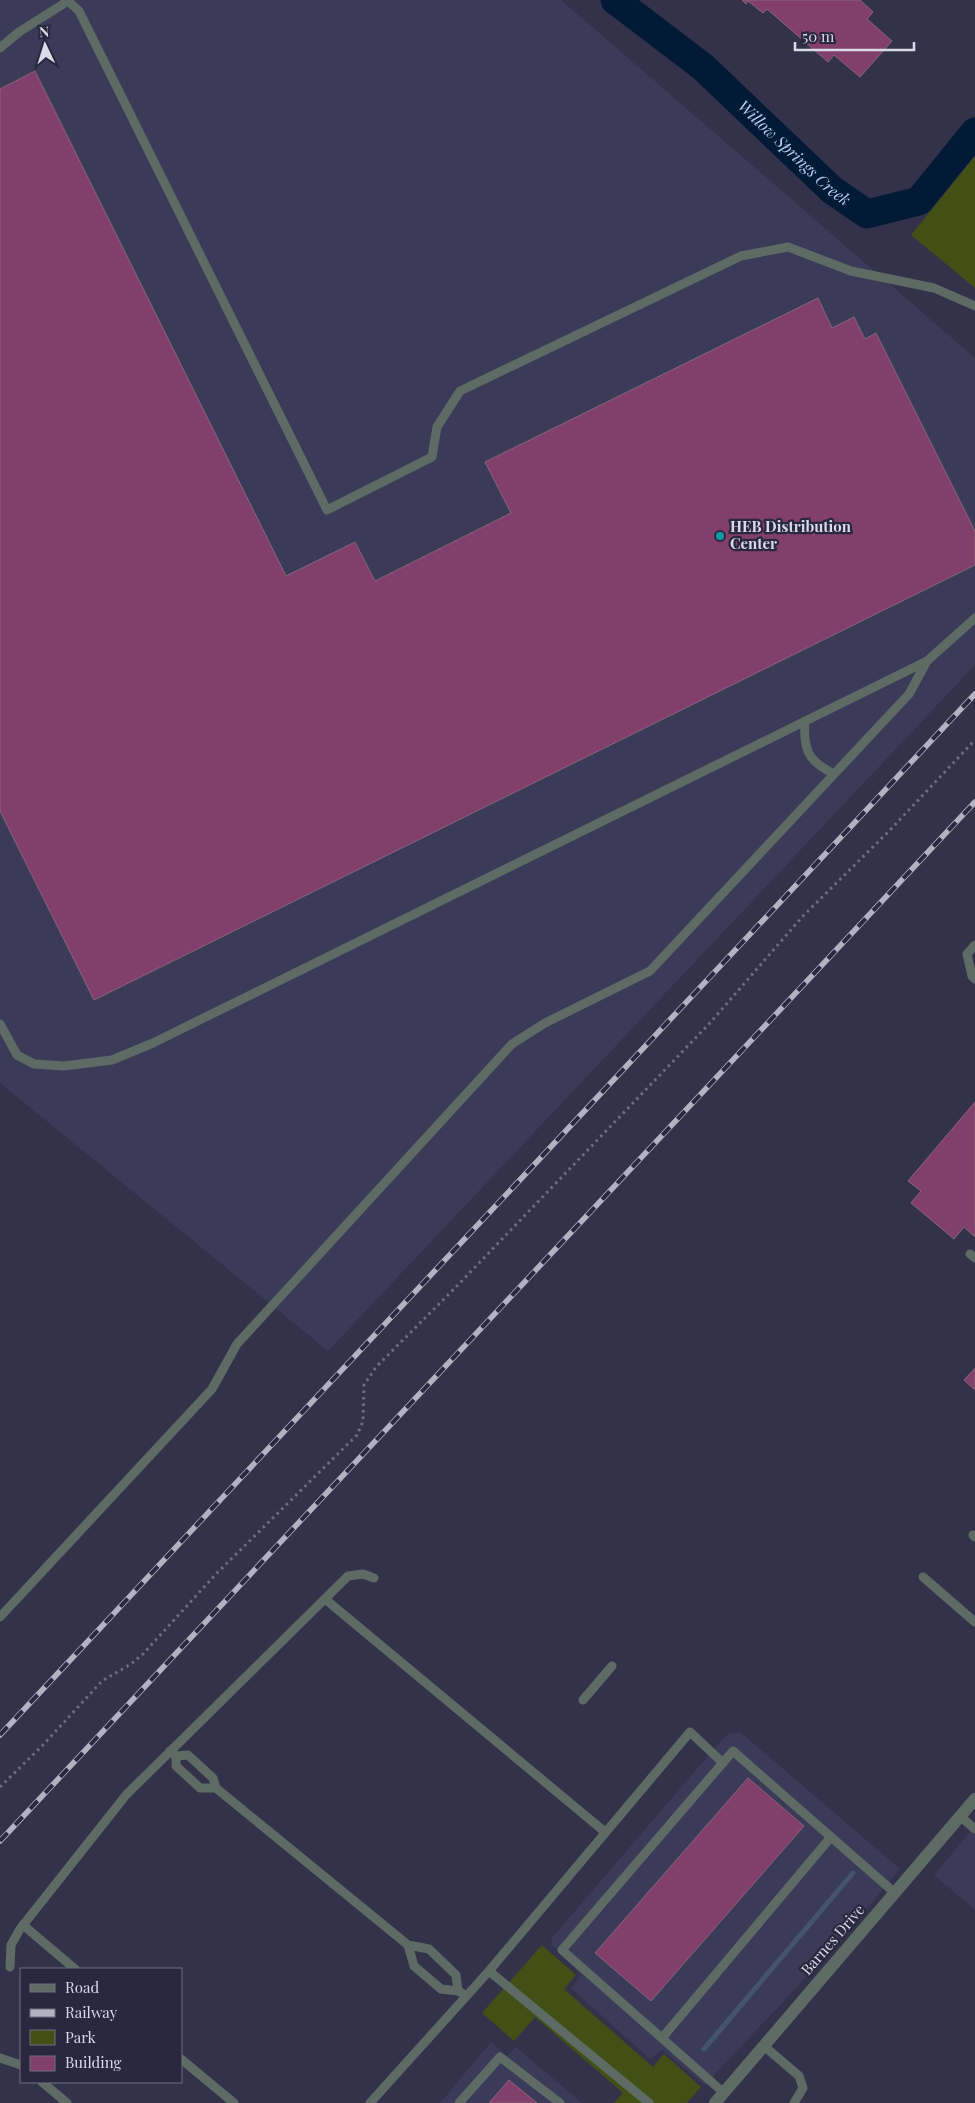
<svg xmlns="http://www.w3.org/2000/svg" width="975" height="2103" font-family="'Playfair Display',serif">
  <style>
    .built { fill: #3b3a58 }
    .green { fill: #425016 }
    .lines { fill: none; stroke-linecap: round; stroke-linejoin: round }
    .stream { stroke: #44546c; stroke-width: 5 }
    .river { stroke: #031a37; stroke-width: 29 }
    .building { fill: #833f6b; stroke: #846878 }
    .path { stroke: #6e6d82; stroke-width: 3; stroke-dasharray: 2.5 4; stroke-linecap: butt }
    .lane { stroke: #5e6b65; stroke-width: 9 }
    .street { stroke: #5e6b65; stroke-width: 12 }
    .rail-casing { stroke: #b2b2c3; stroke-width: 5.5 }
    .rail { stroke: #29283f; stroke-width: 4; stroke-dasharray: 11; stroke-linecap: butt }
    .culture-dot { fill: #0f9aa8; stroke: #29283f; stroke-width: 2 }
    .labels { text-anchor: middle; stroke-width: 4.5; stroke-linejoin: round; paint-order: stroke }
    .poi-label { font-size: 15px; font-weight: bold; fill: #dadae9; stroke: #29283f; text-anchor: start }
    .street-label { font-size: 15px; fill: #dadae9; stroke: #29283f }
    .water-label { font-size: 16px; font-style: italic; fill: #b3cdef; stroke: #29283f }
  </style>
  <rect width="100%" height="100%" fill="#33324a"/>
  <g class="built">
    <polygon points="0,0 561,0 975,358 975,665 328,1351 0,1083"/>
    <polygon points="740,1732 900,1869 841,1940 705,2085 662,2050 650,2059 571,1988 581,1975 552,1945 551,1939 721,1741 728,1734"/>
    <polygon points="975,1826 975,1910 934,1875"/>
    <polygon points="491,2042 507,2056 516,2047 582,2103 440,2103"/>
  </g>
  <g class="green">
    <polygon points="975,156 975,288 911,235"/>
    <polygon points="542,1945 576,1975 564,1989 653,2067 664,2054 701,2087 687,2103 614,2103 623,2093 535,2017 514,2041 482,2013"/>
  </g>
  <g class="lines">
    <polyline class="stream" points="704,2049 853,1873"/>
    <path class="river" id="s1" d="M615,0l88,67 129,123 35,24 52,-13 56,-69"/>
  </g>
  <g class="building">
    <polygon points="742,0 860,0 873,12 867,19 892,41 860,77 834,55 828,62 767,9 763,13 748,1 746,4"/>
    <polygon points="35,71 286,576 355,542 375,581 511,513 485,462 818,298 832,328 854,317 865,339 876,333 975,531 975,565 94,1000 0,811 0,89"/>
    <polygon points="975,1102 975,1237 964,1227 954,1239 911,1203 921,1191 908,1181"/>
    <polygon points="975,1368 975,1390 964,1380"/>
    <polygon points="748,1778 804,1826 651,2001 595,1953"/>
    <polygon points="509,2080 537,2103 489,2103"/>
  </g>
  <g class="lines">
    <polyline class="path" points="0,1787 43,1745 102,1681 131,1664 143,1654 216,1574 357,1435 363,1421 364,1385 376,1367 454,1289 709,1024 803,916 889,831 975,740"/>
    <g class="lane">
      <polyline points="67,0 79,11 327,510 432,457 437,427 460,391 741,256 788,247 851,271 934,288 975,306"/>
      <polyline points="0,48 19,32 68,1"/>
      <path d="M805,721c-2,29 3,40 29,53"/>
      <polyline points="975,945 967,954 972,976 975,979"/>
      <polyline points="0,1024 17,1055 34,1064 64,1066 112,1060 153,1043 927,661 975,618"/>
      <polyline points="970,1254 975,1258"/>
      <polyline points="973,1535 975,1537"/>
      <polyline points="923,1577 975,1622"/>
      <polyline points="325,1599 605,1832"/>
      <polyline points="0,1617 212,1389 237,1344 512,1044 545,1023 650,971 909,694 927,661"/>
      <polyline points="583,1700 612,1666"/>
      <polyline points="170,1751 176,1756 188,1755 213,1778 216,1788 408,1945 429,1949 456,1975 458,1991"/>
      <polyline points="176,1756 176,1766 200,1788 216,1788"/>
      <polyline points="960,1816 975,1829"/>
      <polyline points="831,1837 895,1893"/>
      <polyline points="23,1925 75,1969"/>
      <polyline points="408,1945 414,1966 441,1989 458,1991 462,1993"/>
      <polyline points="10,1967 11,1945 20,1929 126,1795 348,1576 363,1574 374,1578"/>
      <polyline points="662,2038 831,1837 733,1751 562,1950 724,2093"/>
      <polyline points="764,2046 799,2076 803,2088 794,2103"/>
      <polyline points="0,2058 21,2065"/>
      <polyline points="181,2059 234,2103"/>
      <polyline points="42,2082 67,2103"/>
      <polyline points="370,2103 489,1971"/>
      <polyline points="459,2103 500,2057 560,2103"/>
      <polyline points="649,2103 489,1971 690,1732 723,1763"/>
    </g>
    <polyline class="street" points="715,2103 975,1799"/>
    <g class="rail-casing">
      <g id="rail">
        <polyline points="0,1735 975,694"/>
        <polyline points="0,1841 975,802"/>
      </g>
    </g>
    <use href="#rail" class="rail"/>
  </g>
  <circle class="culture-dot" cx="720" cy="536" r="5"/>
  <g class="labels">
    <g class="poi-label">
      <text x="730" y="532">HEB Distribution<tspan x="730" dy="17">Center</tspan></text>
    </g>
    <g class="street-label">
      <text transform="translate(833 1940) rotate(-49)" y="5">Barnes Drive</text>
    </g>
    <g class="water-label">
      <text dy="6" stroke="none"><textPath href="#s1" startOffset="236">Willow Springs Creek</textPath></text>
    </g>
  </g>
  <rect x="20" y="1968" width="162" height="115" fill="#29283f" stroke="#706f83"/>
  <rect x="30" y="1984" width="25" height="8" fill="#5e6b65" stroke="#706f83"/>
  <text x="65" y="1993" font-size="15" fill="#dadae9">Road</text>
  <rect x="30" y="2009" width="25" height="8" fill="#b2b2c3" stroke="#706f83"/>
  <text x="65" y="2018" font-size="15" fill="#dadae9">Railway</text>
  <rect x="30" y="2030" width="25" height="15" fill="#425016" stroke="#706f83"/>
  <text x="65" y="2043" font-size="15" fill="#dadae9">Park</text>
  <rect x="30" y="2056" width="25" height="15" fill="#833f6b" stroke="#706f83"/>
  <text x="65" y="2068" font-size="15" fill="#dadae9">Building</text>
  <g transform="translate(45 45) rotate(356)" stroke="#29283f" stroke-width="4" paint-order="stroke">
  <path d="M0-4L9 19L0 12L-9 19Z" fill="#dadae9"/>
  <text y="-8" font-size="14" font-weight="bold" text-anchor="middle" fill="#dadae9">N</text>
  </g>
  <path d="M795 42v8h119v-8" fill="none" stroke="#dadae9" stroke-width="2.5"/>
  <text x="802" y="42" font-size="15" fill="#dadae9" stroke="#29283f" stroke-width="4" paint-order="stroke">50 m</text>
</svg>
